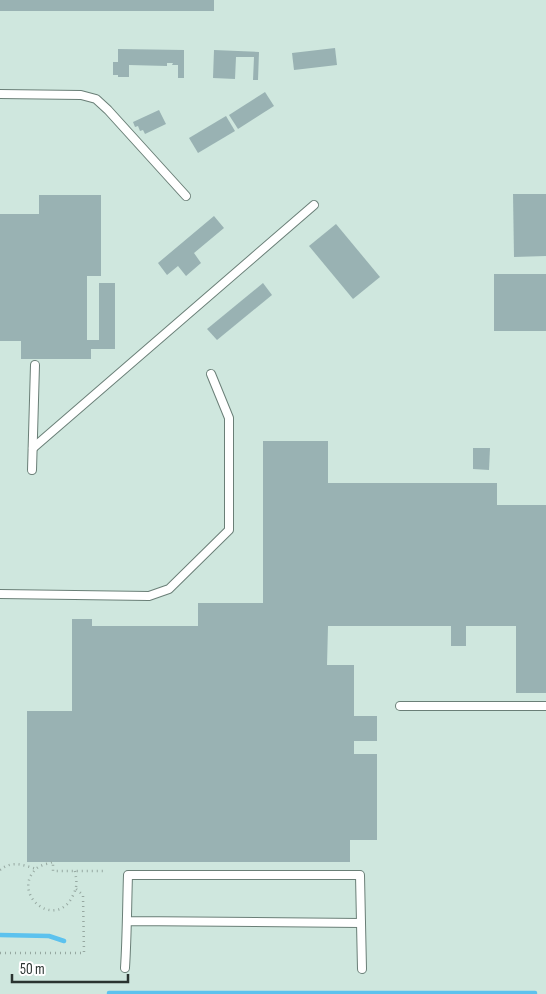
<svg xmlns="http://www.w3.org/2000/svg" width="546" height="994" font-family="'Sofia Sans Condensed',sans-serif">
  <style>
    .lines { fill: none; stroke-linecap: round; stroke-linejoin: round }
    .stream { stroke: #5cc2ee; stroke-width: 4.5 }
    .building { fill: #99b2b3 }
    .lane-casing { stroke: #6a7f77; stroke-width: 10 }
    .path { stroke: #96a8a1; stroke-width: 2.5; stroke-dasharray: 1 4; stroke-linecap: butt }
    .lane { stroke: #fff; stroke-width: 8 }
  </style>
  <rect width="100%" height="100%" fill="#cfe7de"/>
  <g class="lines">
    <g class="stream">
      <polyline points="0,935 49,936 64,941"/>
      <polyline points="109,993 535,993"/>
    </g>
  </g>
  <g class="building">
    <rect x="0" y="0" width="214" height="11"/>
    <polygon points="335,48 337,65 294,70 292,53"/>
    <polygon points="118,49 184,50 184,78 178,78 178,65 172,65 173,63 167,63 167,66 129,65 129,77 118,77 118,75 113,75 113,62 118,62"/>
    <polygon points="214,50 259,52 258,80 253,80 254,57 236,57 235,79 213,78"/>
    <polygon points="265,92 274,106 238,129 229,115"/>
    <polygon points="159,110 166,124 145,134 143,130 140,131 138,126 135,127 133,122"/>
    <polygon points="226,116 235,131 198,153 189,138"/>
    <polygon points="513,194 546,194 546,256 514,257"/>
    <polygon points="39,195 101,195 101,276 87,276 87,340 99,340 99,283 115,283 115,349 91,349 91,359 21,359 21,341 0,341 0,214 39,214"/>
    <polygon points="214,216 224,228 194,253 201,263 186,276 178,266 167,275 158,263"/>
    <polygon points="336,224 380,277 353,299 309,246"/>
    <rect x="494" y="274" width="52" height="57"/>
    <polygon points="263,283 272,295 217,340 207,329"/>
    <polygon points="263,441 328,441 328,483 497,483 497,505 546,505 546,693 516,693 516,626 466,626 466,646 451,646 451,626 328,626 327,665 354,665 354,716 377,716 377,741 354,741 354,754 377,754 377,840 350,840 350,862 27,862 27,711 72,711 72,619 92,619 92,626 198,626 198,603 263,603"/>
    <polygon points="473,448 490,448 489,470 473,469"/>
  </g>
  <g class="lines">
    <g class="lane-casing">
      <g id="lane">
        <polyline points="0,94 81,95 96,99 108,110 186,196"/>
        <polyline points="33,448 314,205"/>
        <polyline points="32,470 35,365"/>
        <polyline points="0,594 149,596 169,589 229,530 229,418 211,374"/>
        <polyline points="400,706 546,706"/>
        <polyline points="361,923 362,969"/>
        <path d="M125,968c2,-31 2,-62 3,-93h232l1,48 -234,-2"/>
      </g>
    </g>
    <g class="path">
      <path d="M0,870c12,-10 23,-5 36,-1"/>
      <path d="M75,871c1,6 2,11 1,16 -1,5 -4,11 -7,15 -19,24 -56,-9 -34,-32 4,-5 12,-6 18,-8v9h51"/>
      <polyline points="0,953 84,953 83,895 76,889"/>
    </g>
    <use href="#lane" class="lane"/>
  </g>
  <path d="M12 974v8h116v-8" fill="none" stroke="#2a3330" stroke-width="2.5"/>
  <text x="20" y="974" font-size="15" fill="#2a3330" stroke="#ffffff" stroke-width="4" paint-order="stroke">50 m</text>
</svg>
